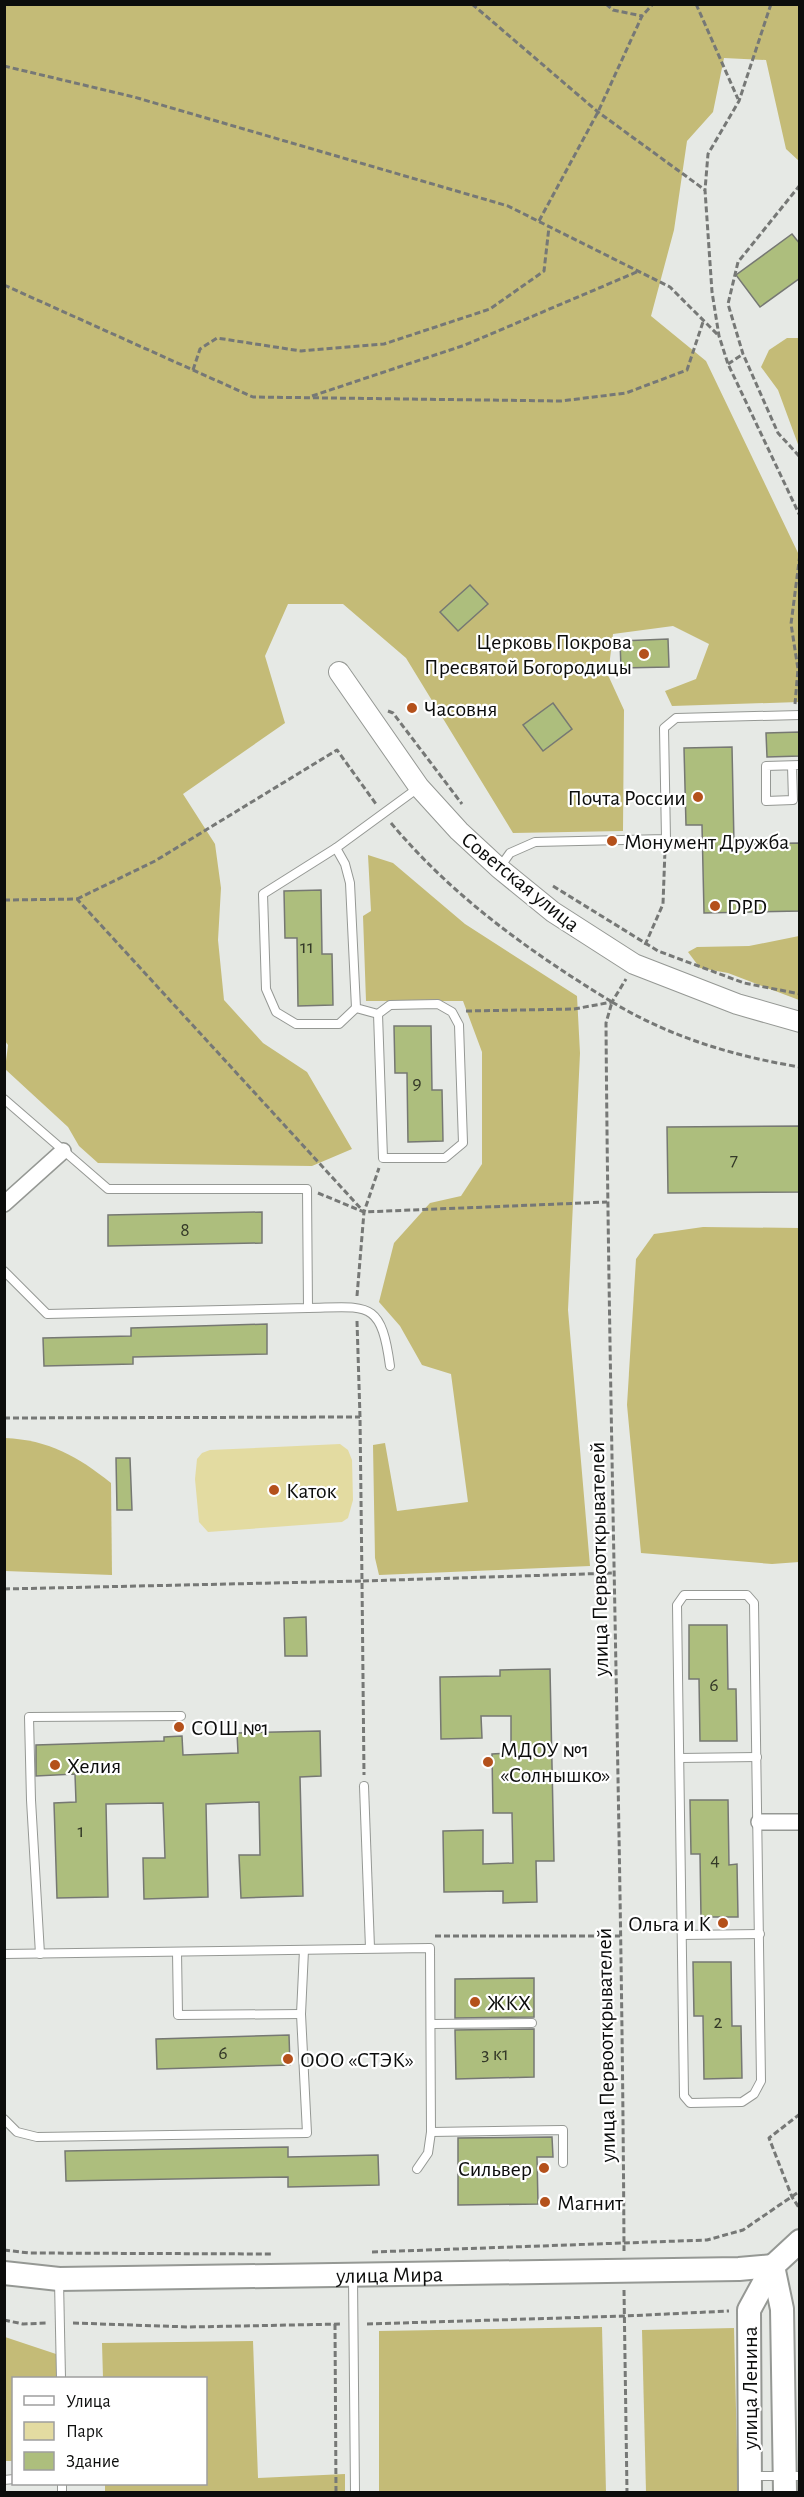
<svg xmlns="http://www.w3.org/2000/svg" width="804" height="2497" font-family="'Alegreya Sans',sans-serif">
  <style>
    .green { fill: #e3dba1 }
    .forest { fill: #c4bb77 }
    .building { fill: #adbe7d; stroke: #767873; stroke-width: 1.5 }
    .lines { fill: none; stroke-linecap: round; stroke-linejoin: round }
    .service-casing { stroke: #959894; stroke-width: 10 }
    .minor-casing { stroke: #959894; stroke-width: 18 }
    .tertiary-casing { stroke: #959894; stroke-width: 22 }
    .secondary-casing { stroke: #959894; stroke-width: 26 }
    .path { stroke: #767876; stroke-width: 3; stroke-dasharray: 6 3; stroke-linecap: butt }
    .service { stroke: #fff; stroke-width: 8 }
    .minor { stroke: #fff; stroke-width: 15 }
    .tertiary { stroke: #fff; stroke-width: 20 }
    .secondary { stroke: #fff; stroke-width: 22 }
    .poi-dot { fill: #b4511b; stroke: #fff; stroke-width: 2 }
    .labels { text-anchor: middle; stroke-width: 4.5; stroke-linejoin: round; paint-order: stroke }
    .number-label { font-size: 20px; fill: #343928 }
    .poi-label { font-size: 22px; fill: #0c0d0c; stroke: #fff; text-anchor: start }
    .street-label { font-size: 22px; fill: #0c0d0c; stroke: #fff }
  </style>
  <rect width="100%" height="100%" fill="#e6e9e5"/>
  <polygon class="green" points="340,1444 348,1450 352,1460 353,1500 348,1518 342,1522 208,1532 199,1522 195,1479 197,1459 202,1453 210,1450"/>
  <g class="forest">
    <polygon points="5,5 799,5 799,161 786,149 766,60 724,58 713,112 687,141 674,230 651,316 706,361 799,555 799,702 672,706 665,691 696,679 709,644 673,626 613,634 608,675 624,710 623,831 513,833 406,658 343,604 288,604 265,656 285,723 183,794 215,844 221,888 218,940 224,1000 263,1043 307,1072 352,1149 312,1166 98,1163 79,1146 68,1127 5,1069 8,1045 5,1041"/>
    <polygon points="787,338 799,338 799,447 778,390 761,367 769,350"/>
    <polygon points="368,855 393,863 465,924 577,996 580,1053 568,1310 590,1566 379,1575 375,1558 373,1445 385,1443 397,1511 468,1502 451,1374 422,1365 400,1326 379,1302 394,1243 430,1203 461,1196 482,1164 482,1052 463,1001 366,1001 363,916 371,911"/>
    <polygon points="799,936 799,1000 728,973 700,968 688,952 697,947 749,946"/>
    <polygon points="703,1227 799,1228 799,1562 772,1564 641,1553 627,1405 636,1259 654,1234"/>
    <path d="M5,1438c44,2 72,18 106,45l1,92 -107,-4z"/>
    <polygon points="602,2327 606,2492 379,2492 379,2331"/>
    <polygon points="734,2328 738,2492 646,2492 642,2330"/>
    <polygon points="5,2337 56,2354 57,2378 14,2378 13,2461 5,2461"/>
    <polygon points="253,2341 258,2478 345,2474 345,2492 105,2492 105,2484 206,2484 206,2378 103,2378 102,2343"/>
  </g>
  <g class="building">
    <polygon points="792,234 800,244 800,278 760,307 736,275"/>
    <polygon points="470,585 488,604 458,631 440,612"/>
    <polygon points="668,639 669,667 621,668 620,641"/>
    <polygon points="553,703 572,729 543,751 523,725"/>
    <polygon points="800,732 800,756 767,757 766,733"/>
    <polygon points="732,747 734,844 800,843 800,911 704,913 702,825 686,825 684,748"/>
    <polygon points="321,890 322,954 332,954 333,1005 298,1006 297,938 285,938 284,891"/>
    <polygon points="394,1026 431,1026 432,1090 442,1090 443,1141 408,1142 407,1073 395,1073"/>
    <polygon points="800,1126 800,1192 668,1193 667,1127"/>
    <polygon points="262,1212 262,1243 108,1246 108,1215"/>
    <polygon points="267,1324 267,1354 133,1357 133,1364 44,1366 43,1338 131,1336 131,1328"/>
    <polygon points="116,1458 130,1458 132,1510 117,1510"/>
    <polygon points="306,1617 307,1656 285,1656 284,1618"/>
    <polygon points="689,1625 727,1625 728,1689 736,1689 737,1741 700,1741 699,1679 689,1679"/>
    <polygon points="550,1669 554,1861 536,1861 537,1902 503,1903 503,1891 444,1892 443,1831 483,1830 483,1864 513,1863 512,1813 493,1813 492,1754 511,1753 511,1716 481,1716 482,1738 441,1739 440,1677 500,1676 500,1670"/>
    <polygon points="320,1731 321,1776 300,1777 303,1896 241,1898 239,1855 260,1855 259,1802 206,1804 208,1897 144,1899 143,1858 165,1858 163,1803 106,1804 108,1897 57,1898 54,1803 76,1802 75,1774 36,1776 36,1745 164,1741 164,1737 182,1736 183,1755 238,1753 237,1733"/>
    <polygon points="690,1800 728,1800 729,1865 737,1864 738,1917 701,1917 700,1854 691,1854"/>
    <polygon points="693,1962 731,1962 732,2026 741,2026 742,2078 704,2079 703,2016 694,2016"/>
    <polygon points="534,1978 534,2017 455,2018 455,1979"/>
    <polygon points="534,2029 534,2077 456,2079 455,2030"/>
    <polygon points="289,2035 290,2065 157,2069 156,2039"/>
    <polygon points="552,2137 553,2157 537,2157 538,2204 458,2205 458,2138"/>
    <polygon points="288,2147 288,2157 378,2155 379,2185 288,2187 288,2177 66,2181 65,2151"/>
  </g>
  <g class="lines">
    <g class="service-casing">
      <g id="service">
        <polyline points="792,766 793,800 766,801 766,766 800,765"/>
        <polyline points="336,848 345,864 350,883 356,1008 378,1014"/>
        <polyline points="500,867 510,853 535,842 666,839 664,728 676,718 800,715"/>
        <polygon points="438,1004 452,1012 459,1025 463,1143 445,1158 383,1158 378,1014 390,1005"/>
        <polyline points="356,1008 339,1024 296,1024 276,1012 266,989 263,894 336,848 418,788"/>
        <polyline points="4,1099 108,1189 307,1189 308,1308 47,1314 4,1271"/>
        <path d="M308,1308c60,-1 73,-9 82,58"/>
        <polygon points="684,1595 747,1595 754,1603 761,2081 754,2094 742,2102 690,2103 684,2096 677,1605"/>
        <polyline points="680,1758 757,1757"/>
        <polyline points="364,1786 370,1948"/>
        <polyline points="682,1935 760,1934"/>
        <polyline points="177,1952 178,2015 301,2014"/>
        <polyline points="4,1954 430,1948 431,2132 428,2153 417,2169"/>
        <polyline points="40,1954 31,1800 29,1717 181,1716"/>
        <polyline points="432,2024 532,2023"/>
        <polyline points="4,2119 17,2132 37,2137 307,2133 301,2014 304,1950"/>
        <polyline points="431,2132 563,2130 563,2163"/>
        <polyline points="353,2278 355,2492"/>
        <polyline points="59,2281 61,2378"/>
        <polyline points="753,2476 800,2476"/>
        <polyline points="4,2480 14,2479"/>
        <polyline points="62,2484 62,2492"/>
      </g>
    </g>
    <g class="minor-casing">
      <g id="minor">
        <polyline points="4,1204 63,1151"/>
        <polyline points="759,1822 800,1822"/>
      </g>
    </g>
    <g class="tertiary-casing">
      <polyline id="tertiary" points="339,672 419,787 459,831 499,868 553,912 634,964 737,1004 800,1022"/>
    </g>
    <g class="secondary-casing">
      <g id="secondary">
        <polyline points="773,2266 782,2309 785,2492"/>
        <path id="s1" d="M4,2273l55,6 680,-10 34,-3"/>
        <polyline points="750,2492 749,2310 773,2266 800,2241"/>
      </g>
    </g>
    <g class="path">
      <polyline points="472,4 598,112 705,190"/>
      <polyline points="606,4 613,10 642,16"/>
      <polyline points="696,4 738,99"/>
      <polyline points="771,4 739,101 708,154 705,190 712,292 719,336 728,364 800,516"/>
      <polyline points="4,66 134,97 508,206 670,287 719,336"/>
      <polyline points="800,185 738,262 728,304 743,354 778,433 800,457"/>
      <polyline points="539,221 598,112 642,16 653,4"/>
      <polyline points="4,285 253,397 561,401 626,393 687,370 703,322"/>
      <polyline points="728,364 743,354"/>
      <polyline points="193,370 200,349 217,338 301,351 384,344 490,309 544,271 549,227"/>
      <polyline points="312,396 465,345 639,271"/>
      <polyline points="795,704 798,669 791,624 800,554"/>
      <polyline points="388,711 393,713 462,804"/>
      <path d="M391,823c62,74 139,129 221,179l-6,21c3,409 16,818 18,1228"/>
      <polyline points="553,886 658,951 744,983 800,994"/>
      <polyline points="77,899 155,861 337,750 376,804"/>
      <polyline points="4,900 77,899 364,1212"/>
      <polyline points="645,945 663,904 665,850"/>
      <path d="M612,1002c58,35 121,54 188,65"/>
      <polyline points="466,1011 574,1009 612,1002 626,979"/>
      <polyline points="318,1193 364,1212 607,1202"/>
      <polyline points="357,1296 364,1212 379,1168"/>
      <polyline points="357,1321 360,1417 362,1581 615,1573"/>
      <polyline points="4,1418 360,1417"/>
      <polyline points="4,1589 362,1581 364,1775"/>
      <polyline points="435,1936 620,1936"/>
      <polyline points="800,2114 769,2138 792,2197 800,2209"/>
      <polyline points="4,2250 29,2253 272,2254"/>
      <polyline points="372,2252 707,2240 743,2230 800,2191"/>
      <polyline points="624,2290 627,2492"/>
      <polyline points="4,2320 23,2324 48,2323"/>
      <polyline points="73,2323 189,2327 342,2324"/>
      <polyline points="335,2324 336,2492"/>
      <polyline points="367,2324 625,2316 729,2311"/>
    </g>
    <use href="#service" class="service"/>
    <use href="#minor" class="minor"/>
    <use href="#tertiary" class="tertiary"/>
    <use href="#secondary" class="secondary"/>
  </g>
  <g class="poi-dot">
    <circle cx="644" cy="654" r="6"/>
    <circle cx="412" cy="708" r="6"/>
    <circle cx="698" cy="797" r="6"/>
    <circle cx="612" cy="841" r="6"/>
    <circle cx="715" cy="906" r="6"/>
    <circle cx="274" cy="1490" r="6"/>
    <circle cx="179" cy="1727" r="6"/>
    <circle cx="488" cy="1762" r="6"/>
    <circle cx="55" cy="1765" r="6"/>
    <circle cx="723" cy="1923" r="6"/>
    <circle cx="475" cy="2002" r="6"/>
    <circle cx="288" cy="2059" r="6"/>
    <circle cx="544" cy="2168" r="6"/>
    <circle cx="545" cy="2202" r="6"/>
  </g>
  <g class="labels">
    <g class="number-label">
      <text x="307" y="953">11</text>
      <text x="417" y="1089">9</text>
      <text x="734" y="1166">7</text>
      <text x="185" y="1236">8</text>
      <text x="714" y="1691">6</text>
      <text x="81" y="1837">1</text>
      <text x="715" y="1866">4</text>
      <text x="718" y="2028">2</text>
      <text x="223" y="2059">6</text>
      <text x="495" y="2060">3 к1</text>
    </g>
    <g class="poi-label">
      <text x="632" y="649" text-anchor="end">Церковь Покрова<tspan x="632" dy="25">Пресвятой Богородицы</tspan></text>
      <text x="424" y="716">Часовня</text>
      <text x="686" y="805" text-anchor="end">Почта России</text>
      <text x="624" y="849">Монумент Дружба</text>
      <text x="727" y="914">DPD</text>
      <text x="286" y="1498">Каток</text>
      <text x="191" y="1735">СОШ №1</text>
      <text x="500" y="1757">МДОУ №1<tspan x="500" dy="25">«Солнышко»</tspan></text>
      <text x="67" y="1773">Хелия</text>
      <text x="711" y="1931" text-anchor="end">Ольга и К</text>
      <text x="487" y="2010">ЖКХ</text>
      <text x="300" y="2067">ООО «СТЭК»</text>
      <text x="532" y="2176" text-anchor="end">Сильвер</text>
      <text x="557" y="2210">Магнит</text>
    </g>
    <g class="street-label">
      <text transform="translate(521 881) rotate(39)" y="8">Советская улица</text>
      <text transform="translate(598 1559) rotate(-91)" y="8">улица Первооткрывателей</text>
      <text transform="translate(605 2045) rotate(-91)" y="8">улица Первооткрывателей</text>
      <text dy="8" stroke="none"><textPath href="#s1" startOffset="386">улица Мира</textPath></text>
      <text transform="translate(749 2388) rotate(-90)" y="8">улица Ленина</text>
    </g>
  </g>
  <rect width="804" height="2497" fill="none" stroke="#0c0d0c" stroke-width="12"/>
  <rect x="12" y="2377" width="195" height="108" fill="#ffffff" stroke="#9e9e9e" stroke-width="1.5"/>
  <rect x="24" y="2396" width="30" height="9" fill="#ffffff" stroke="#9e9e9e" stroke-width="1.5"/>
  <text x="66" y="2407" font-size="18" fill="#0c0d0c">Улица</text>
  <rect x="24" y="2422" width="30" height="18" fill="#e3dba1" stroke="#9e9e9e" stroke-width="1.5"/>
  <text x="66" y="2437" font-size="18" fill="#0c0d0c">Парк</text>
  <rect x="24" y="2452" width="30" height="18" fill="#adbe7d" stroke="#9e9e9e" stroke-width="1.5"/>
  <text x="66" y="2467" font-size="18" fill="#0c0d0c">Здание</text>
</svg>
